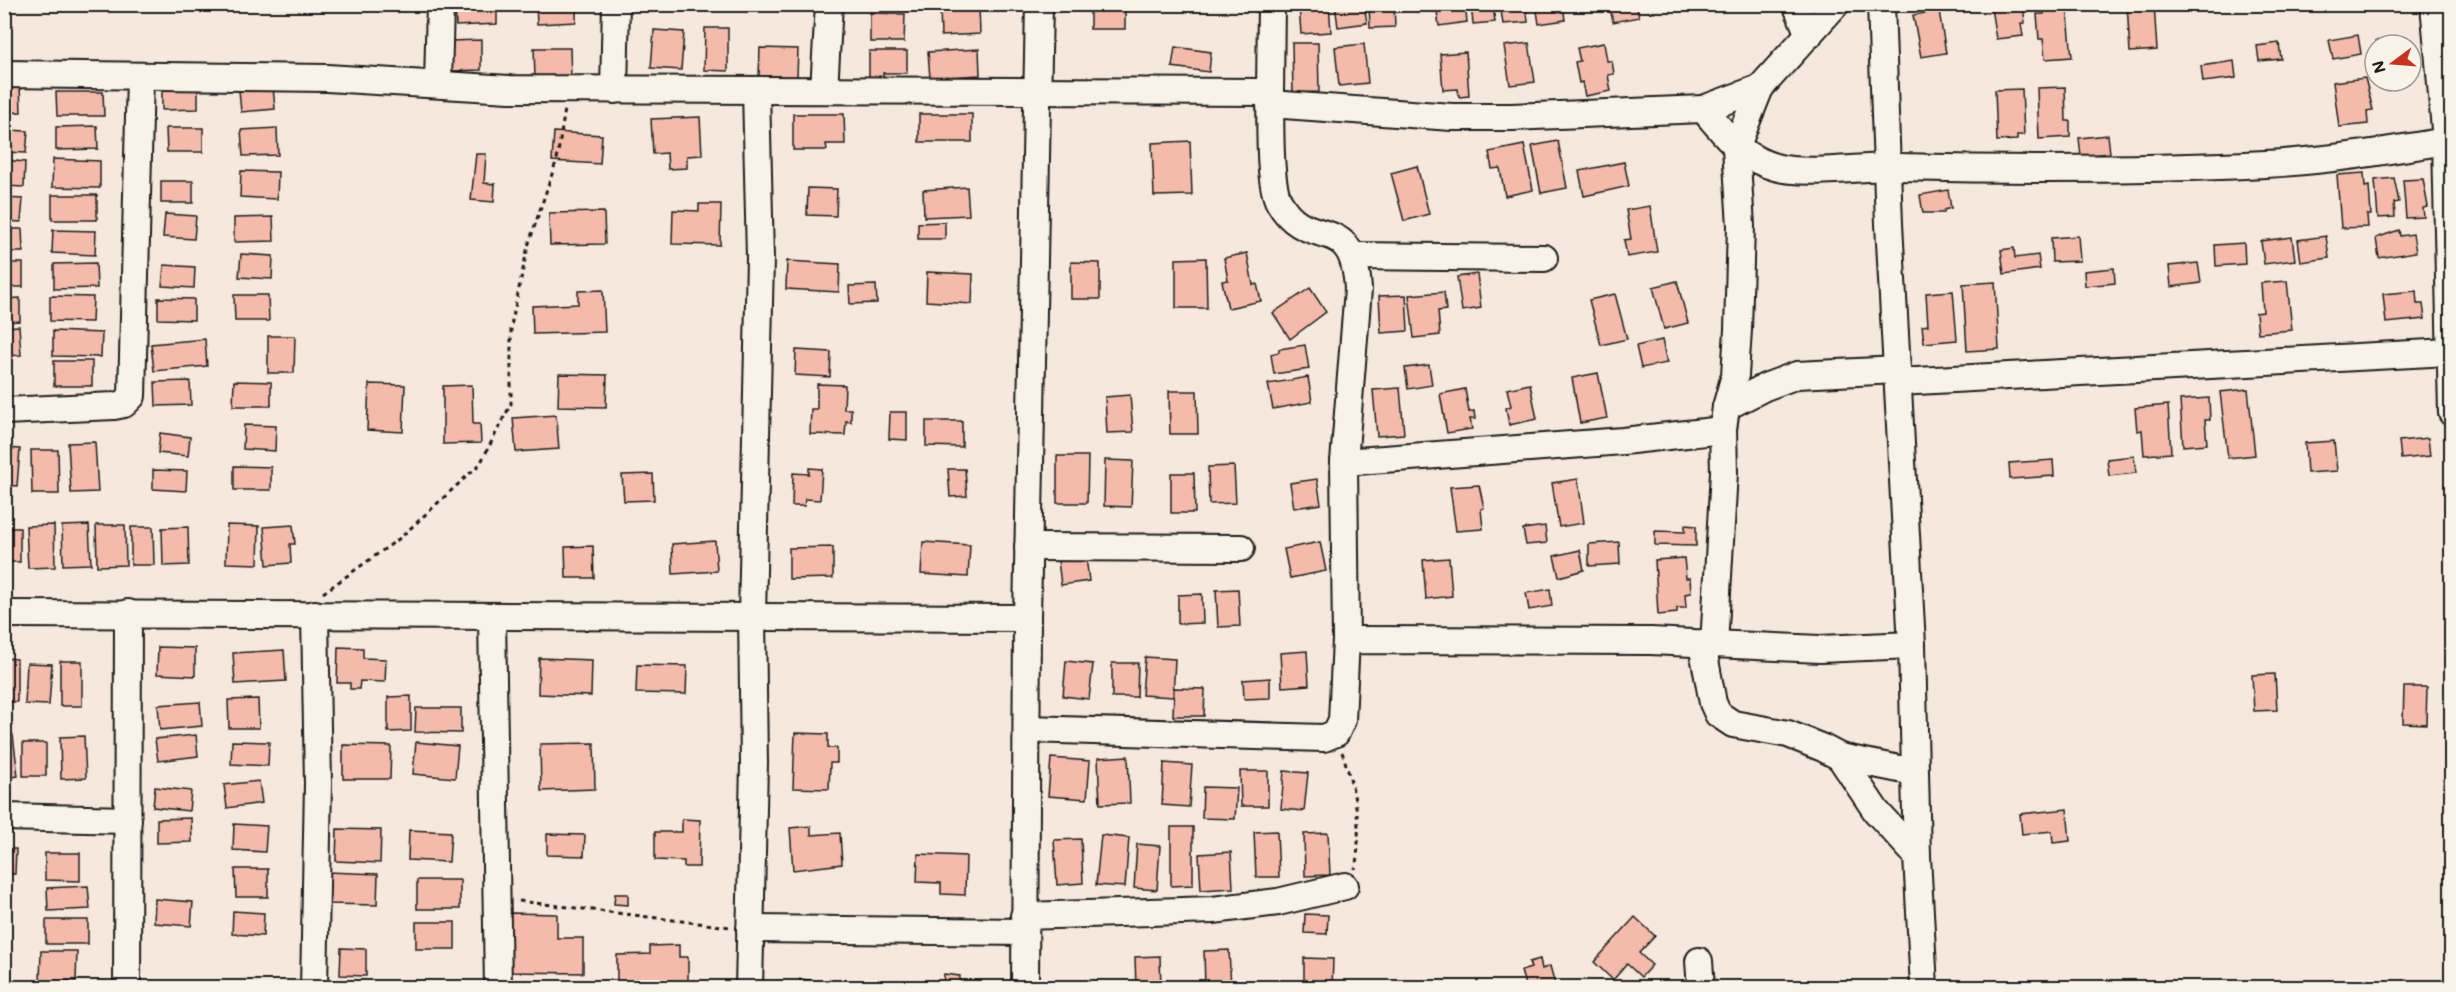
<svg xmlns="http://www.w3.org/2000/svg" width="2456" height="992" font-family="Mali,sans-serif">
  <style>
    .building { fill: #f4bbaa; stroke: #1c1c1c; stroke-width: 1.5 }
    .lines { fill: none; stroke-linecap: round; stroke-linejoin: round }
    .minor-casing { stroke: #1c1c1c; stroke-width: 30 }
    .path { stroke: #1c1c1c; stroke-width: 3; stroke-dasharray: 4.5 4.5; stroke-linecap: butt }
    .minor { stroke: #f7f3e8; stroke-width: 26 }
  </style>
  <rect width="100%" height="100%" fill="#f6e8dc"/>
  <filter id="ink" filterUnits="userSpaceOnUse"><feTurbulence type="fractalNoise" baseFrequency=".0167" numOctaves="2"/><feDisplacementMap in="SourceGraphic" scale="12" xChannelSelector="R" yChannelSelector="G"/><feConvolveMatrix kernelMatrix="1 2 1 2 8 2 1 2 1" color-interpolation-filters="sRGB"/></filter>
  <g filter="url(#ink)">
    <g class="building">
      <polygon points="455,4 497,4 497,24 456,26"/>
      <polygon points="536,4 576,4 576,22 537,24"/>
      <polygon points="1125,4 1125,29 1090,29 1090,5"/>
      <polygon points="1299,4 1329,4 1331,32 1301,34"/>
      <polygon points="1335,4 1364,4 1367,23 1338,27"/>
      <polygon points="1369,4 1394,4 1395,27 1370,28"/>
      <polygon points="1436,4 1465,4 1467,22 1439,26"/>
      <polygon points="1471,4 1493,4 1495,22 1473,24"/>
      <polygon points="1500,4 1526,4 1528,22 1503,24"/>
      <polygon points="1536,4 1563,4 1565,20 1539,24"/>
      <polygon points="1609,4 1636,4 1639,17 1613,22"/>
      <polygon points="2023,4 2025,23 2021,24 2023,36 1996,39 1991,8"/>
      <polygon points="2043,4 2067,4 2072,57 2045,59 2043,39 2039,39 2037,14 2044,14"/>
      <polygon points="2127,4 2154,4 2157,50 2130,52"/>
      <polygon points="979,7 980,34 941,36 940,8"/>
      <polygon points="1939,11 1946,53 1921,57 1913,15"/>
      <polygon points="870,13 905,14 904,42 870,42"/>
      <polygon points="705,28 728,28 728,71 704,70"/>
      <polygon points="654,30 684,32 681,70 651,68"/>
      <polygon points="2358,35 2361,54 2333,59 2329,40"/>
      <polygon points="2401,38 2402,45 2377,45 2376,41"/>
      <polygon points="481,40 481,70 449,71 449,41"/>
      <polygon points="1292,43 1318,43 1319,92 1293,93"/>
      <polygon points="1529,43 1535,82 1510,85 1504,46"/>
      <polygon points="1604,43 1607,61 1612,61 1614,74 1608,75 1611,91 1585,96 1582,82 1579,83 1575,62 1580,61 1577,48"/>
      <polygon points="2279,43 2281,59 2259,61 2257,46"/>
      <polygon points="1364,44 1368,83 1339,86 1335,47"/>
      <polygon points="1175,47 1211,52 1209,72 1172,67"/>
      <polygon points="534,48 570,48 571,77 535,78"/>
      <polygon points="760,48 798,49 797,77 759,76"/>
      <polygon points="979,49 980,75 930,78 928,52"/>
      <polygon points="869,51 907,51 907,73 883,73 883,78 869,78"/>
      <polygon points="1466,52 1469,96 1459,97 1458,89 1443,90 1440,54"/>
      <polygon points="2234,61 2236,78 2203,82 2201,66"/>
      <polygon points="2365,78 2373,110 2367,111 2368,124 2339,127 2333,82"/>
      <polygon points="4,85 20,85 21,112 4,113"/>
      <polygon points="273,86 275,109 241,112 239,90"/>
      <polygon points="198,87 198,109 162,110 162,88"/>
      <polygon points="2065,87 2066,121 2070,121 2070,137 2039,139 2037,88"/>
      <polygon points="2022,89 2024,135 2017,135 2017,140 1997,141 1995,90"/>
      <polygon points="56,92 103,92 104,116 57,116"/>
      <polygon points="793,114 844,114 845,144 826,144 827,150 793,150"/>
      <rect x="919" y="114" width="53" height="28"/>
      <polygon points="700,117 702,155 687,156 687,168 668,169 667,153 653,154 651,119"/>
      <polygon points="97,126 98,149 56,150 56,127"/>
      <polygon points="166,128 203,128 203,152 167,152"/>
      <polygon points="277,128 278,155 243,156 241,130"/>
      <polygon points="4,130 28,131 26,153 4,152"/>
      <polygon points="554,132 602,135 600,164 552,161"/>
      <polygon points="2108,135 2110,153 2081,156 2079,138"/>
      <polygon points="1190,141 1192,195 1154,196 1152,143"/>
      <polygon points="1558,141 1567,188 1541,193 1532,146"/>
      <polygon points="1524,145 1533,190 1505,196 1500,168 1492,169 1489,152"/>
      <polygon points="476,154 486,154 484,183 495,184 494,202 471,200"/>
      <polygon points="53,159 100,161 100,188 52,187"/>
      <polygon points="4,160 25,162 24,187 4,186"/>
      <polygon points="1624,162 1629,186 1584,196 1579,171"/>
      <polygon points="1417,166 1429,214 1404,221 1391,173"/>
      <polygon points="241,171 278,172 277,199 240,197"/>
      <polygon points="2364,173 2365,187 2369,186 2371,215 2367,215 2368,227 2341,228 2337,175"/>
      <polygon points="2394,178 2399,202 2394,203 2395,217 2378,218 2375,180"/>
      <polygon points="2423,179 2428,207 2423,208 2424,217 2406,218 2403,180"/>
      <rect x="161" y="181" width="32" height="22"/>
      <polygon points="967,187 969,215 924,217 923,190"/>
      <polygon points="808,188 837,189 836,216 807,215"/>
      <polygon points="1948,190 1951,208 1944,210 1944,213 1923,213 1920,195"/>
      <rect x="52" y="195" width="45" height="25"/>
      <polygon points="4,198 23,199 21,222 4,221"/>
      <polygon points="699,204 721,204 720,245 672,244 673,210 699,211"/>
      <polygon points="1650,206 1657,252 1627,257 1624,240 1631,239 1626,210"/>
      <polygon points="604,212 605,244 550,245 549,213"/>
      <polygon points="165,214 196,216 194,239 163,237"/>
      <polygon points="273,217 274,241 234,242 234,218"/>
      <polygon points="945,222 945,239 918,239 918,223"/>
      <polygon points="4,229 22,229 23,252 4,252"/>
      <polygon points="53,230 96,231 95,255 52,253"/>
      <polygon points="2399,230 2400,236 2413,234 2416,252 2379,258 2376,238"/>
      <polygon points="2078,236 2080,261 2052,262 2051,238"/>
      <polygon points="2326,236 2329,258 2301,262 2298,240"/>
      <polygon points="2292,237 2295,260 2264,264 2261,241"/>
      <polygon points="2244,243 2245,264 2216,266 2215,245"/>
      <polygon points="2014,248 2015,258 2038,255 2040,269 2004,274 2001,250"/>
      <polygon points="1247,253 1253,285 1257,284 1261,301 1228,308 1222,281 1228,280 1224,258"/>
      <polygon points="241,254 273,256 272,279 239,277"/>
      <polygon points="1206,258 1207,308 1176,308 1176,259"/>
      <polygon points="787,261 840,264 839,292 786,289"/>
      <polygon points="1071,262 1100,263 1100,299 1071,299"/>
      <rect x="4" y="263" width="19" height="24"/>
      <polygon points="96,263 97,288 54,289 54,264"/>
      <polygon points="2198,263 2201,283 2171,287 2169,266"/>
      <polygon points="164,265 195,267 194,288 162,286"/>
      <polygon points="2114,268 2115,283 2085,286 2084,271"/>
      <polygon points="927,272 973,274 972,304 926,301"/>
      <polygon points="1477,274 1481,308 1462,311 1457,277"/>
      <polygon points="1677,281 1688,323 1664,329 1653,287"/>
      <polygon points="2287,281 2292,330 2258,333 2256,313 2263,312 2261,283"/>
      <polygon points="1995,282 1999,349 1967,351 1963,284"/>
      <polygon points="876,285 877,303 850,304 849,286"/>
      <polygon points="1310,288 1326,312 1290,339 1273,313"/>
      <polygon points="603,290 605,332 533,334 532,306 578,304 578,291"/>
      <polygon points="1953,291 1957,340 1924,343 1922,326 1928,325 1926,293"/>
      <polygon points="2416,291 2417,304 2423,304 2425,319 2386,323 2383,294"/>
      <polygon points="1444,292 1446,310 1438,311 1440,335 1414,338 1409,295"/>
      <polygon points="1615,294 1627,339 1601,345 1589,300"/>
      <polygon points="234,295 268,295 269,321 235,321"/>
      <polygon points="1406,295 1408,331 1381,333 1379,296"/>
      <polygon points="50,296 93,297 92,322 50,321"/>
      <polygon points="20,298 20,321 4,322 4,299"/>
      <polygon points="158,298 194,299 194,320 158,319"/>
      <polygon points="19,326 21,355 4,356 4,327"/>
      <polygon points="53,331 102,333 101,357 53,356"/>
      <polygon points="268,336 295,336 294,373 268,373"/>
      <polygon points="205,339 207,366 154,371 151,344"/>
      <polygon points="1662,340 1667,363 1641,368 1636,346"/>
      <polygon points="1305,345 1309,369 1274,374 1271,354 1279,352 1279,349"/>
      <polygon points="796,350 831,352 830,377 795,375"/>
      <rect x="54" y="361" width="38" height="25"/>
      <polygon points="1429,365 1432,385 1408,389 1405,368"/>
      <polygon points="1598,373 1607,418 1580,423 1572,378"/>
      <polygon points="559,374 607,375 606,407 558,406"/>
      <polygon points="1308,377 1312,402 1273,409 1268,384"/>
      <polygon points="190,381 191,405 156,406 155,382"/>
      <polygon points="234,381 271,382 271,406 233,406"/>
      <polygon points="369,384 405,385 403,432 367,430"/>
      <polygon points="817,384 845,385 844,409 851,409 851,422 846,421 845,435 810,434 811,409 817,409"/>
      <polygon points="1530,384 1537,419 1509,425 1506,408 1511,406 1507,389"/>
      <polygon points="472,385 473,424 480,424 481,443 443,444 443,386"/>
      <polygon points="1400,388 1404,434 1377,436 1373,390"/>
      <polygon points="1465,389 1469,412 1474,411 1475,419 1470,419 1472,429 1447,433 1440,394"/>
      <polygon points="2248,389 2255,455 2228,458 2220,392"/>
      <polygon points="1169,391 1197,391 1198,434 1170,434"/>
      <polygon points="1130,395 1133,432 1107,433 1105,397"/>
      <polygon points="2209,398 2210,420 2205,420 2207,444 2183,446 2180,400"/>
      <polygon points="2168,405 2171,453 2144,455 2142,430 2137,431 2135,408"/>
      <polygon points="890,412 907,412 907,440 889,439"/>
      <polygon points="556,415 559,449 516,452 513,418"/>
      <polygon points="926,421 962,421 962,447 926,446"/>
      <polygon points="244,425 276,426 275,451 243,449"/>
      <polygon points="160,433 190,437 188,456 158,453"/>
      <polygon points="2428,438 2430,456 2401,459 2399,441"/>
      <polygon points="2334,441 2337,471 2307,473 2305,443"/>
      <polygon points="95,442 98,492 71,493 68,443"/>
      <polygon points="4,448 20,449 17,486 4,485"/>
      <polygon points="31,450 58,450 59,494 32,494"/>
      <polygon points="1057,456 1088,456 1087,503 1057,503"/>
      <polygon points="2134,456 2136,473 2109,476 2107,459"/>
      <polygon points="1105,460 1133,461 1131,507 1104,506"/>
      <polygon points="2053,460 2054,476 2010,479 2009,463"/>
      <polygon points="234,466 271,467 271,490 234,490"/>
      <polygon points="1234,466 1236,503 1209,504 1208,467"/>
      <polygon points="809,468 822,469 820,500 805,499 804,506 792,506 793,473 809,474"/>
      <polygon points="948,469 965,469 967,496 950,497"/>
      <polygon points="153,470 187,471 186,491 153,489"/>
      <polygon points="1171,473 1194,473 1195,513 1171,513"/>
      <polygon points="653,474 654,500 624,501 622,475"/>
      <polygon points="1317,479 1321,504 1294,508 1290,483"/>
      <polygon points="1578,479 1584,523 1559,527 1552,483"/>
      <polygon points="1479,485 1484,508 1481,509 1483,529 1456,531 1450,487"/>
      <polygon points="54,525 55,567 28,568 26,526"/>
      <polygon points="89,525 91,564 63,565 62,526"/>
      <polygon points="96,525 125,525 126,565 97,566"/>
      <polygon points="227,525 259,526 258,564 226,563"/>
      <polygon points="293,525 295,544 290,544 291,563 267,565 264,527"/>
      <polygon points="1685,525 1696,526 1696,546 1655,545 1655,531 1685,532"/>
      <polygon points="1545,526 1547,543 1526,545 1523,529"/>
      <polygon points="131,527 153,527 154,565 131,565"/>
      <polygon points="188,527 189,565 163,566 162,528"/>
      <rect x="4" y="528" width="16" height="34"/>
      <polygon points="715,541 717,571 673,574 672,544"/>
      <polygon points="923,542 970,545 968,577 921,574"/>
      <polygon points="1320,542 1326,571 1290,578 1284,549"/>
      <polygon points="1619,542 1620,564 1589,566 1589,544"/>
      <polygon points="593,546 594,578 566,578 565,547"/>
      <polygon points="833,547 833,578 789,579 789,548"/>
      <polygon points="1580,550 1584,570 1559,577 1554,556"/>
      <polygon points="1086,557 1089,581 1061,585 1058,560"/>
      <polygon points="1449,558 1452,596 1426,599 1423,560"/>
      <polygon points="1684,558 1686,578 1690,578 1691,593 1685,594 1686,608 1677,608 1677,613 1658,615 1655,560"/>
      <polygon points="1238,589 1240,626 1218,627 1216,590"/>
      <polygon points="1550,589 1552,606 1529,610 1526,593"/>
      <polygon points="1202,594 1203,623 1178,624 1178,595"/>
      <polygon points="158,647 195,648 195,676 157,674"/>
      <polygon points="338,647 363,648 363,658 386,659 385,682 360,681 359,689 350,689 350,683 337,683"/>
      <polygon points="284,650 286,681 235,684 233,653"/>
      <polygon points="1307,651 1309,685 1282,687 1280,653"/>
      <polygon points="1145,657 1175,659 1173,697 1142,695"/>
      <polygon points="4,658 17,659 17,702 4,702"/>
      <polygon points="539,658 592,660 591,696 538,694"/>
      <rect x="60" y="661" width="22" height="45"/>
      <polygon points="1066,661 1093,664 1089,699 1063,696"/>
      <polygon points="27,663 52,664 49,705 25,704"/>
      <polygon points="1112,663 1138,663 1137,697 1112,697"/>
      <polygon points="637,665 687,666 686,694 636,693"/>
      <polygon points="2275,674 2277,710 2254,711 2252,675"/>
      <polygon points="1270,678 1270,698 1244,699 1243,680"/>
      <polygon points="2404,687 2427,687 2426,724 2403,723"/>
      <polygon points="1174,688 1205,689 1204,716 1173,716"/>
      <polygon points="411,696 411,731 388,732 388,697"/>
      <polygon points="258,699 259,728 229,728 228,700"/>
      <polygon points="200,702 202,726 160,730 158,705"/>
      <polygon points="416,708 461,708 461,733 415,732"/>
      <polygon points="795,733 828,734 828,748 837,748 837,763 830,763 829,789 793,788"/>
      <polygon points="13,735 18,776 4,778 4,736"/>
      <polygon points="196,735 198,756 158,761 155,739"/>
      <polygon points="84,736 86,778 61,779 60,737"/>
      <polygon points="232,741 269,742 268,766 231,764"/>
      <polygon points="416,742 458,746 455,778 413,774"/>
      <rect x="23" y="743" width="23" height="33"/>
      <polygon points="594,743 595,789 541,791 540,744"/>
      <polygon points="343,745 391,746 390,779 343,779"/>
      <polygon points="1128,756 1130,803 1100,804 1098,758"/>
      <polygon points="1051,758 1090,761 1087,799 1048,796"/>
      <polygon points="1164,763 1192,765 1189,807 1162,805"/>
      <polygon points="1240,771 1268,771 1268,806 1241,806"/>
      <polygon points="1284,771 1308,773 1304,811 1281,809"/>
      <polygon points="259,781 262,803 227,808 224,785"/>
      <polygon points="155,787 191,791 189,811 153,807"/>
      <polygon points="1203,787 1237,788 1235,819 1202,818"/>
      <polygon points="2067,809 2070,841 2053,843 2052,831 2022,834 2020,814"/>
      <polygon points="191,818 192,842 157,843 157,819"/>
      <polygon points="682,819 700,820 699,867 684,867 684,861 655,860 655,832 682,832"/>
      <polygon points="234,824 267,826 265,852 233,850"/>
      <polygon points="811,826 811,835 840,833 842,864 793,870 790,828"/>
      <polygon points="1171,827 1193,827 1193,885 1171,886"/>
      <polygon points="337,829 381,830 380,863 336,861"/>
      <polygon points="409,830 451,832 449,862 408,860"/>
      <polygon points="1277,831 1279,877 1256,877 1254,832"/>
      <polygon points="1328,833 1330,875 1305,876 1304,834"/>
      <polygon points="547,834 585,835 584,856 547,855"/>
      <polygon points="1101,835 1129,838 1125,887 1096,885"/>
      <polygon points="1081,839 1083,883 1057,885 1054,840"/>
      <polygon points="1137,844 1160,846 1157,890 1134,888"/>
      <polygon points="4,849 16,849 15,874 4,874"/>
      <polygon points="1231,852 1233,888 1201,890 1199,854"/>
      <polygon points="45,853 80,853 80,881 45,880"/>
      <polygon points="918,854 966,856 965,895 941,894 941,883 917,882"/>
      <polygon points="235,869 268,869 268,897 236,897"/>
      <polygon points="327,872 378,874 377,905 327,904"/>
      <rect x="417" y="880" width="43" height="29"/>
      <polygon points="88,886 90,909 48,911 47,888"/>
      <polygon points="615,894 628,894 628,905 614,904"/>
      <polygon points="155,899 193,902 191,926 154,923"/>
      <polygon points="233,911 264,913 263,936 232,934"/>
      <polygon points="510,913 557,914 557,938 583,938 583,973 509,972"/>
      <polygon points="1305,914 1328,915 1327,934 1304,933"/>
      <polygon points="1635,917 1655,936 1639,953 1652,965 1641,977 1627,964 1613,980 1594,962"/>
      <rect x="46" y="920" width="42" height="24"/>
      <rect x="416" y="922" width="39" height="27"/>
      <polygon points="679,945 679,957 688,957 688,988 646,988 646,982 617,982 617,955 650,954 650,946"/>
      <polygon points="341,948 366,949 366,976 340,975"/>
      <polygon points="1229,950 1231,988 1205,988 1204,951"/>
      <polygon points="41,951 77,951 76,981 40,981"/>
      <polygon points="1160,956 1161,988 1136,988 1135,957"/>
      <polygon points="1304,958 1333,959 1332,988 1304,988"/>
      <polygon points="1540,959 1542,969 1550,966 1556,988 1526,988 1521,971 1531,968 1529,962"/>
      <polygon points="944,974 960,976 959,988 916,988 916,980 943,984"/>
      <polygon points="800,979 824,982 824,988 788,988 789,985 799,986"/>
      <polygon points="1199,982 1200,988 1169,988 1169,983"/>
    </g>
    <g class="lines">
      <g class="minor-casing">
        <g id="minor">
          <polyline points="1796,4 1809,35"/>
          <polyline points="1881,4 1889,224 1912,645 1917,856 1924,988"/>
          <polyline points="2434,4 2446,141 2452,413"/>
          <polyline points="4,74 327,78 509,89 1270,92 1271,4"/>
          <polyline points="438,83 440,4"/>
          <polyline points="614,90 616,4"/>
          <polyline points="824,90 829,4"/>
          <path d="M1270,92c1,26 -2,89 9,110 29,52 74,6 79,87l-14,173 2,178"/>
          <polyline points="1270,104 1452,117 1512,117 1703,109 1760,88"/>
          <path d="M1703,109c23,26 37,48 72,58 32,9 88,-1 123,0 122,3 245,3 367,-3 61,-3 121,-13 181,-23"/>
          <polyline points="1353,256 1544,258"/>
          <polyline points="1898,382 2449,352"/>
          <polyline points="1726,407 1765,387 1797,375 1897,370"/>
          <polyline points="4,411 114,406 124,404 132,396 140,76"/>
          <polyline points="1344,462 1623,441 1723,430 1726,407 1735,375 1738,330 1741,226 1736,148 1760,88 1836,4"/>
          <polyline points="1028,547 1241,548"/>
          <polyline points="4,614 1027,618"/>
          <polyline points="492,617 498,988"/>
          <polyline points="1702,644 1713,703 1718,714 1733,724 1788,734 1823,748 1840,757 1914,772"/>
          <polyline points="1714,645 1724,472 1723,430"/>
          <polyline points="1028,729 1324,738 1336,733 1342,720 1346,640 1651,641 1820,649 1912,645"/>
          <polyline points="1840,757 1876,811 1917,856"/>
          <polyline points="4,817 128,820"/>
          <polyline points="1024,916 1213,910 1278,902 1345,886"/>
          <polyline points="750,929 1024,932"/>
          <polyline points="1699,961 1701,988"/>
          <polyline points="127,988 128,613"/>
          <polyline points="314,988 318,784 315,614"/>
          <polyline points="749,988 754,763 752,616 760,258 756,90"/>
          <polyline points="1025,988 1027,618 1039,4"/>
        </g>
      </g>
      <g class="path">
        <polyline points="323,593 400,538 480,464 511,404 511,326 528,246 557,159 565,109"/>
        <path d="M1342,752c13,39 21,75 13,117"/>
        <polyline points="519,901 730,927"/>
      </g>
      <use href="#minor" class="minor"/>
    </g>
  </g>
  <rect width="2456" height="992" fill="none" stroke="#f7f3e8" stroke-width="24"/>
  <rect x="12" y="12" width="2432" height="968" fill="none" stroke="#1c1c1c" stroke-width="2" filter="url(#ink)"/>
  <g transform="translate(2393 63) rotate(254)"><circle r="28" fill="#f7f3e8" stroke="#9f9d96" stroke-width="1.5"/>
  <path d="M0-4.5L10 22L0 15L-10 22Z" fill="#c8321e"/>
  <text y="-9" font-size="16" font-weight="bold" text-anchor="middle" fill="#1c1c1c">N</text>
  </g>
</svg>
